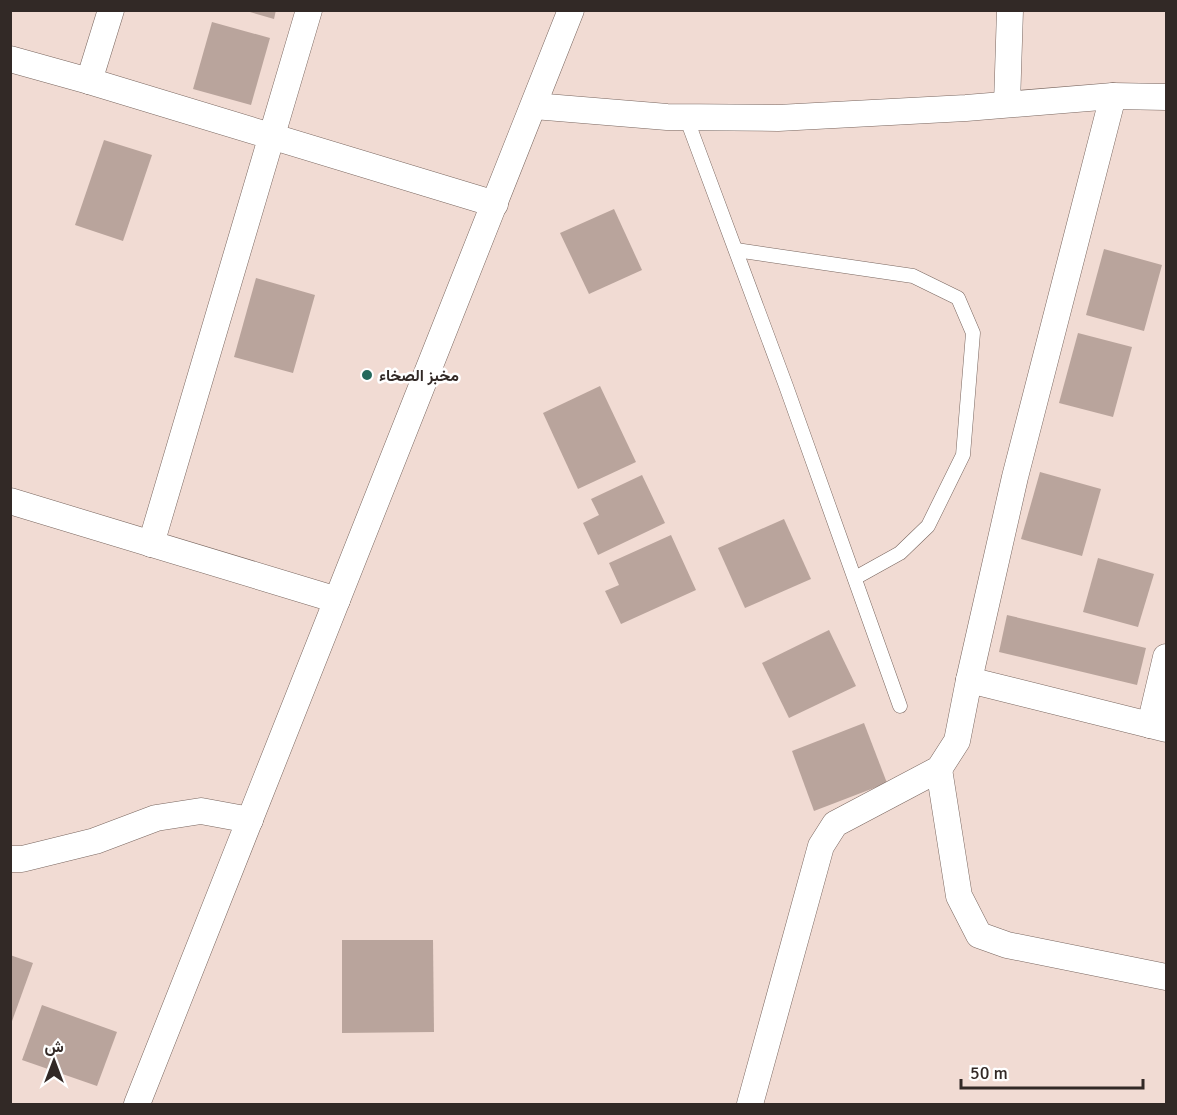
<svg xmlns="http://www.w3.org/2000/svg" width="1177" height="1115" font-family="Signika,Vazirmatn,sans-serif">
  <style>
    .building { fill: #b9a49c }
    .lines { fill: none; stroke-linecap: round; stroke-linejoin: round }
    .lane-casing { stroke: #79665f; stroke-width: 15 }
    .street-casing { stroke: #79665f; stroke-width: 27 }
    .lane { stroke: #fff; stroke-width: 14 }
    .street { stroke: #fff; stroke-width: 26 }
    .poi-dot { fill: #24695c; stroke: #fff; stroke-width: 2 }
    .labels { text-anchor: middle; stroke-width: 5; stroke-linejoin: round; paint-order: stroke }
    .poi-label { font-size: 16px; font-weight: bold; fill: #322926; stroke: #fff; text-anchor: start }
  </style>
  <rect width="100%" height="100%" fill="#f1dbd3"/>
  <g class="building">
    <polygon points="243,10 276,10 274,19"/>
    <polygon points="212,22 270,38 251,105 193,89"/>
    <polygon points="104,140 152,155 123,241 75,225"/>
    <polygon points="614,209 642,270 589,294 560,233"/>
    <polygon points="1104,249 1162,265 1144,331 1086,315"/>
    <polygon points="256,278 315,295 293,373 234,357"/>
    <polygon points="1078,333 1132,347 1113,417 1059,403"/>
    <polygon points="600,386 636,462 578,489 543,413"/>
    <polygon points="1040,472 1101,489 1082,556 1021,539"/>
    <polygon points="642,475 665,523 598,555 583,523 599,515 591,499"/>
    <polygon points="784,519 811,579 745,608 718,548"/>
    <polygon points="671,535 696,590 621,624 605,591 619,585 609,563"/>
    <polygon points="1098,558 1154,574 1138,627 1083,612"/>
    <polygon points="1007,615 1146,648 1137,685 999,652"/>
    <polygon points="829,630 856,686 789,718 762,663"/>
    <polygon points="864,723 887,783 814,811 792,751"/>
    <polygon points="342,940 433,940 434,1032 342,1033"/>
    <polygon points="10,955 33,963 11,1024 10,1024"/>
    <polygon points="42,1005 117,1032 97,1086 22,1060"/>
  </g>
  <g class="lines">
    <g class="lane-casing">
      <g id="lane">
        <polyline points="686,117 786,386 900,706"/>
        <polyline points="736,250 913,276 958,298 973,333 963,455 928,526 900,553 855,578"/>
      </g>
    </g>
    <g class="street-casing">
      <g id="street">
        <polyline points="10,59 89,81 495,204"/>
        <polyline points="89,81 111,10"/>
        <polyline points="1007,104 1010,10"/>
        <polyline points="534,106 667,117 778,118 966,108 1113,96 1166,97"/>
        <polyline points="10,501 337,600"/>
        <polyline points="151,544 309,10"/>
        <polyline points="969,680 1166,729"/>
        <polyline points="1150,725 1166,657"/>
        <polyline points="939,769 959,896 979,935 1007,945 1166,977"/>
        <polyline points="10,859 22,859 95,841 156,818 201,811 250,820"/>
        <polyline points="137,1104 571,10"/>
        <polyline points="750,1104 821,846 835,824 939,769 957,741 969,680 1015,477 1113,96"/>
      </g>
    </g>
    <use href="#lane" class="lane"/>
    <use href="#street" class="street"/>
  </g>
  <circle class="poi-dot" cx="367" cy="375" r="6"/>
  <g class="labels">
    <g class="poi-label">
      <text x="379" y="381">مخبز الصخاء</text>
    </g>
  </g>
  <rect width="1177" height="1115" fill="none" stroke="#322926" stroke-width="24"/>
  <g transform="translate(54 1061)" stroke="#ffffff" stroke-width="4.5" paint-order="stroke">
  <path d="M0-4.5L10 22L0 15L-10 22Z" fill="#322926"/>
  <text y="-9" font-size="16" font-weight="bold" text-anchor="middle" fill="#322926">ش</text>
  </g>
  <path d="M961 1079v9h182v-9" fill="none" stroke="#322926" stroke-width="3"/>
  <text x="970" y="1079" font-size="18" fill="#322926" stroke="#ffffff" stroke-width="4.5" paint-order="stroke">50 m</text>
</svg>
